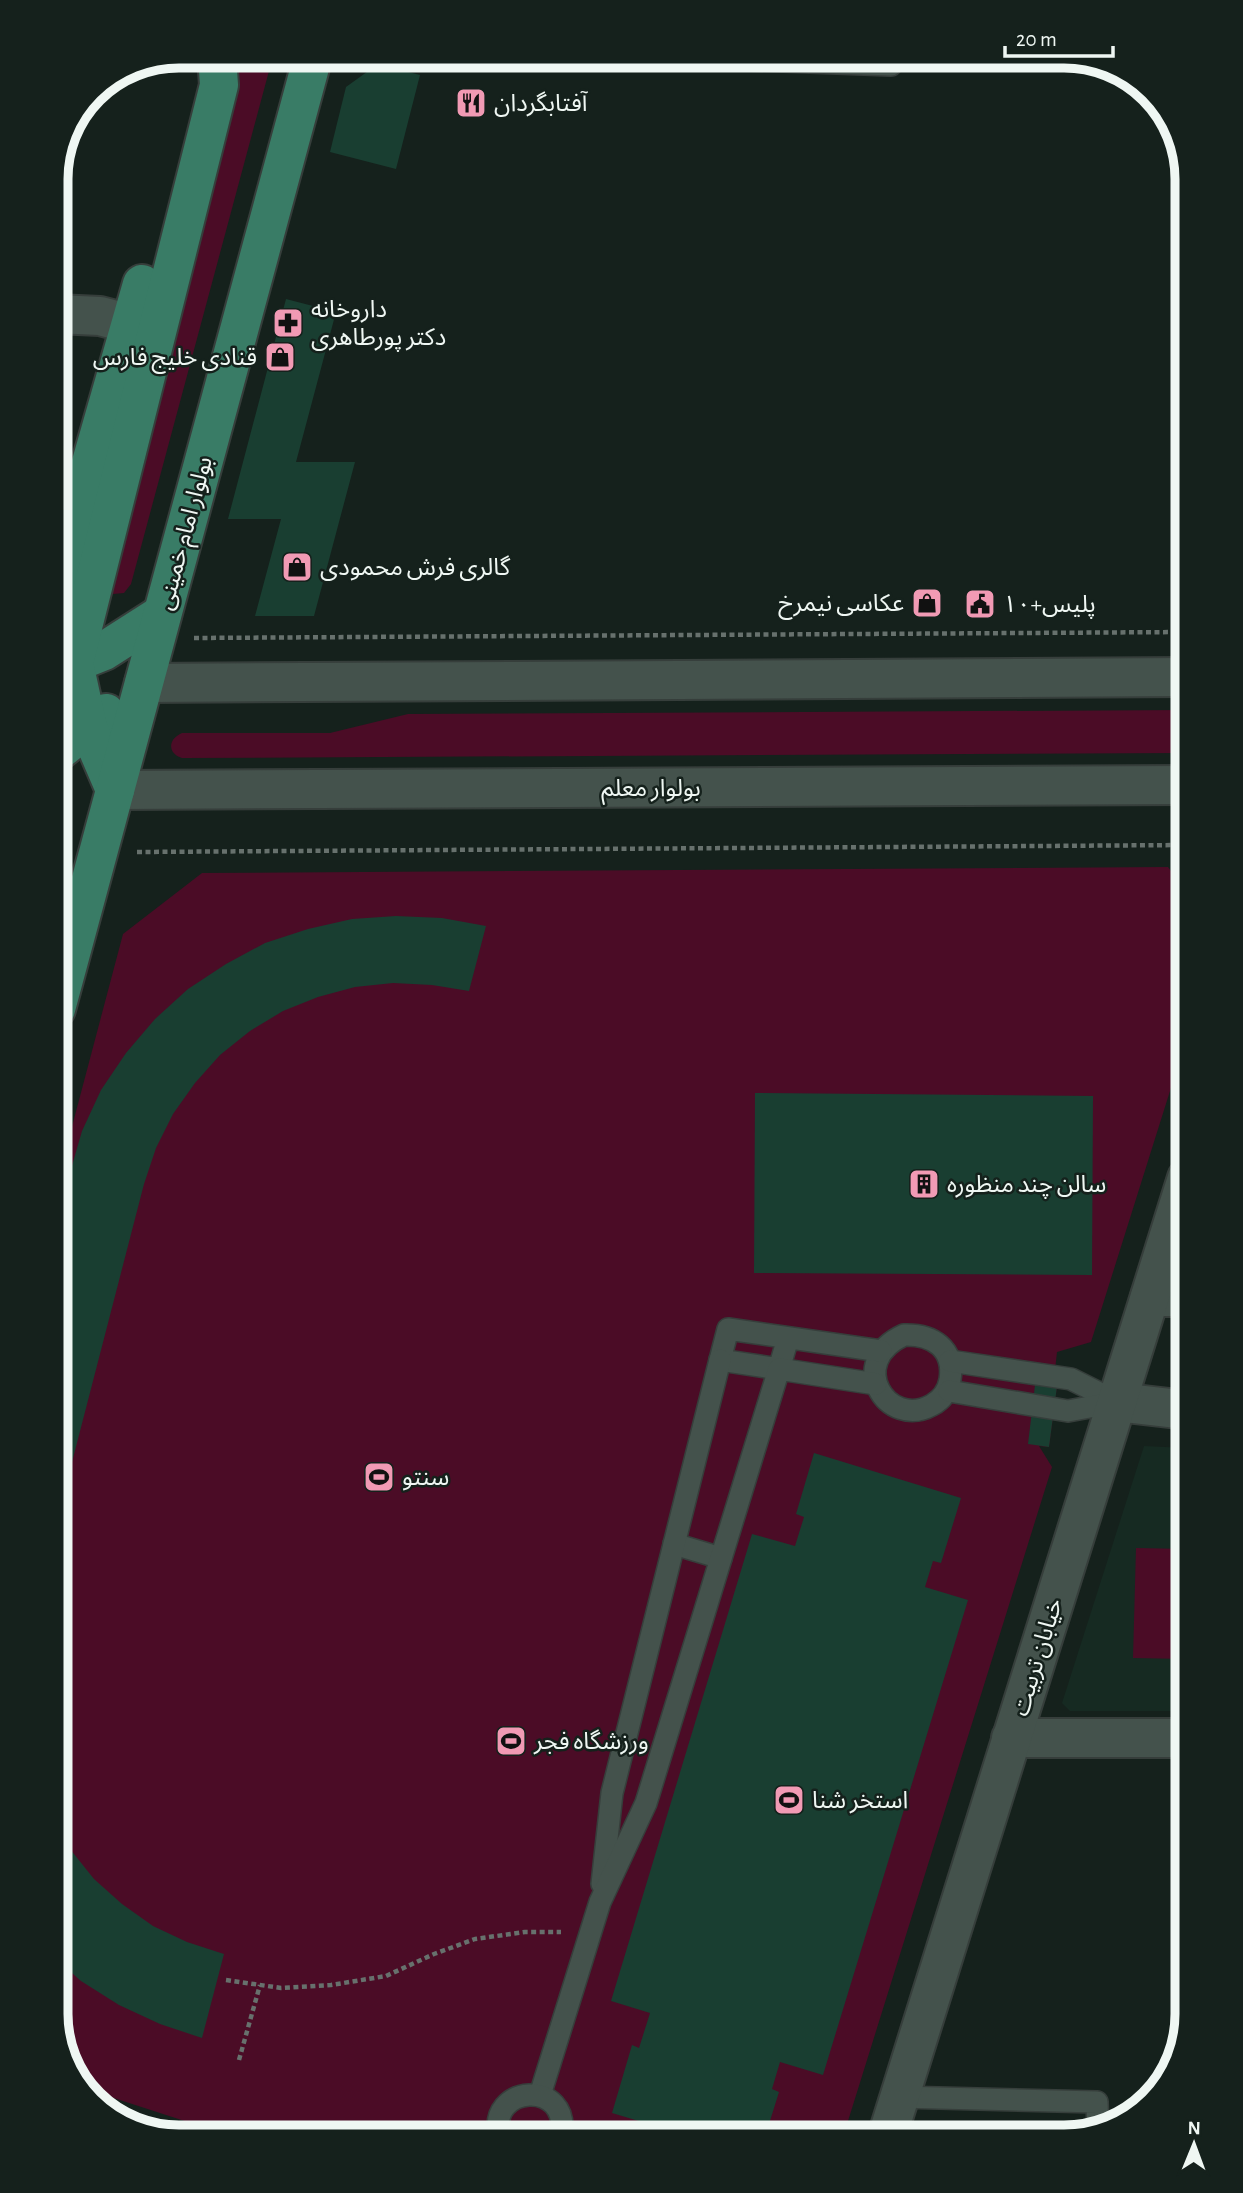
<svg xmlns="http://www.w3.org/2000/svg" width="1243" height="2193" font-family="'Alegreya Sans','Noto Sans Arabic',sans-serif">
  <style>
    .built { fill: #162a22 }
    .green { fill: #4b0c26 }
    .building { fill: #193e31 }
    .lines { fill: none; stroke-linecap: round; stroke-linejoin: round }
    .lane-casing { stroke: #363e3b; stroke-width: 24 }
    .street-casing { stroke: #363e3b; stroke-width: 42 }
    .secondary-casing { stroke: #363e3b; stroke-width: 42 }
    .primary-casing { stroke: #363e3b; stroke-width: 42 }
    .path { stroke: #67716d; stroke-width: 4.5; stroke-dasharray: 5 3.5; stroke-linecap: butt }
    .lane { stroke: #44524c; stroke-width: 21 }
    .street { stroke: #44524c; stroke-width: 38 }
    .secondary { stroke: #44524c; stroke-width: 38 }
    .primary { stroke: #397c66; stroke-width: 38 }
    .labels { text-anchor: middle; stroke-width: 5; stroke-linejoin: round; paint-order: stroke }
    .poi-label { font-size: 24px; fill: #eff7f3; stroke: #15211c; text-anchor: start }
    .street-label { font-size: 24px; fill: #eff7f3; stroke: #15211c }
    .rim { fill: none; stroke: #eff7f3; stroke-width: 9 }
  </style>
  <rect width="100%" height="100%" fill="#15211c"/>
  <polygon class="built" points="1144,1446 1187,1448 1187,1711 1070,1711 1062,1703"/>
  <g class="green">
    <polygon points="243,56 273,56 131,584 124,593 113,594 108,592 102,576"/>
    <path d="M1187,710v43l-1005,5c-15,-5 -14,-19 0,-25h148l78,-19z"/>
    <polygon points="56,819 62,824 64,830 56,864"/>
    <polygon points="1168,867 1187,892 1187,1037 1091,1342 1057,1352 1055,1370 1059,1371 1049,1447 1039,1446 1052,1467 843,2137 234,2137 89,2090 66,2062 56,2014 56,1187 123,934 202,873"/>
    <polygon points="1136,1548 1187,1549 1187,1659 1133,1658"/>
  </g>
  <g class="building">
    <polygon points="378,64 420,75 396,169 330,152 346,87"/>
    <polygon points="286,299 336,312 296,462 355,462 314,616 255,616 281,519 228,519"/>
    <polygon points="396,916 442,918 486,926 469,991 432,985 393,983 355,987 318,997 283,1011 250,1031 220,1055 195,1083 173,1114 156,1148 144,1184 56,1524 56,1221 82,1131 101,1090 126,1053 155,1019 188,989 226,964 265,943 308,929 352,919"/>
    <polygon points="755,1093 1093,1096 1092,1275 754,1273"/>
    <polygon points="1037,1368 1059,1371 1049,1447 1028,1444"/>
    <polygon points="814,1453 961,1498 941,1563 933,1561 925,1587 968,1600 823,2075 780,2062 772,2089 779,2092 765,2137 692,2137 612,2113 632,2045 639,2048 650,2013 611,2001 752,1534 795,1546 804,1517 796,1514"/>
    <polygon points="56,1826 70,1849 94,1879 122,1904 153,1926 187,1942 224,1954 202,2038 160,2024 119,2005 81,1981 56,1959"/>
  </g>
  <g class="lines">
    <g class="lane-casing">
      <g id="lane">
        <polyline points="643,56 891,65"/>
        <path d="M904,1335c28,-1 51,13 46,45 -2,11 -7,19 -18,25 -45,25 -87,-43 -28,-70z"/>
        <polyline points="788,1338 779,1369 720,1360 728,1329 881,1351"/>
        <polyline points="950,1361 1071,1379 1117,1402"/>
        <polyline points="949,1391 1068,1411 1117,1402"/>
        <polyline points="674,1544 721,1558"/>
        <polyline points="602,1884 612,1793 720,1360"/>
        <polyline points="540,2095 600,1902 646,1803 779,1369 876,1384"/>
        <polyline points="899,2097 1097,2102 1098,2130"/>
        <path d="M500,2137c-15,-52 72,-60 61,0"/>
      </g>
    </g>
    <g class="street-casing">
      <g id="street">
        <polyline points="1150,1297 1187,1297"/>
        <polyline points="1117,1402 1187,1410"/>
        <polyline points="1011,1738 1187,1738"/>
      </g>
    </g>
    <g class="secondary-casing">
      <g id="secondary">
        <polyline points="56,314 100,316 131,324"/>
        <polyline points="144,683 1187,677"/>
        <polyline points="115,790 1187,785"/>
        <polyline points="887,2137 1187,1178"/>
      </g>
    </g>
    <g class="primary-casing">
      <g id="primary">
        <polyline points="56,585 142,284"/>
        <polyline points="74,663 104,651 162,614"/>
        <polyline points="56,753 106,713"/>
        <polyline points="115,790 88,727 74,663 219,85 217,56"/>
        <polyline points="56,1009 313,56"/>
      </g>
    </g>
    <g class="path">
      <polyline points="194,638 1187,632"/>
      <polyline points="137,852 1187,845"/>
      <polyline points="226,1980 281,1988 331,1985 386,1976 434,1954 475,1939 525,1932 561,1932"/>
      <polyline points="239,2060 260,1985"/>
    </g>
    <use href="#lane" class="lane"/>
    <use href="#street" class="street"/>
    <use href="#secondary" class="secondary"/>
    <use href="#primary" class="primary"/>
  </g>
  <defs>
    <g id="restaurant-square" transform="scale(1.575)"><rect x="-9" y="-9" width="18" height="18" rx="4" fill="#f19ab4" stroke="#15211c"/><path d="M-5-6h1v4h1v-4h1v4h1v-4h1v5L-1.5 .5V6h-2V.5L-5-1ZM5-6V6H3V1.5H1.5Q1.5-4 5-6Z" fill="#111"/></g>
    <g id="pharmacy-square" transform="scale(1.575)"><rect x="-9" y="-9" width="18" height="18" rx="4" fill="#f19ab4" stroke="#15211c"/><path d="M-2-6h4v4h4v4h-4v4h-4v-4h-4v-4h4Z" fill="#111"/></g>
    <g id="shop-square" transform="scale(1.575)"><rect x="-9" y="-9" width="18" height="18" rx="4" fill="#f19ab4" stroke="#15211c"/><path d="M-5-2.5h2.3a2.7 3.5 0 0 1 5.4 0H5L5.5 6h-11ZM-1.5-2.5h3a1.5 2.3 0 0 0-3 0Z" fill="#111"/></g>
    <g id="civic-square" transform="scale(1.575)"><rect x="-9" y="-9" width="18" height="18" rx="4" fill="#f19ab4" stroke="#15211c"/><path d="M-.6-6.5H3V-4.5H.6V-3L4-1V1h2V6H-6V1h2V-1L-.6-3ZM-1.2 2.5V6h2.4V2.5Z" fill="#111"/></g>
    <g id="building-square" transform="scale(1.575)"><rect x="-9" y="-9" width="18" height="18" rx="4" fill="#f19ab4" stroke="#15211c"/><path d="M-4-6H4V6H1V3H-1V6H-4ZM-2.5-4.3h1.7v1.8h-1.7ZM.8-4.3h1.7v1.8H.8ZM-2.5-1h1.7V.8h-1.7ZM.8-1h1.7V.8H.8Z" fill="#111"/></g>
    <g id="stadium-square" transform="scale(1.575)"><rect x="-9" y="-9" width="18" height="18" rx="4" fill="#f19ab4" stroke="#15211c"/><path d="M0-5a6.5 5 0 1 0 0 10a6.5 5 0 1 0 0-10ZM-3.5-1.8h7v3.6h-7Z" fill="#111"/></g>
  </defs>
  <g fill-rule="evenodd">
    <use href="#restaurant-square" x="471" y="103"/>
    <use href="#pharmacy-square" x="288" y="323"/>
    <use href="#shop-square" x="280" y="357"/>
    <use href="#shop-square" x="297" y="567"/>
    <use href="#shop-square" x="927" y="603"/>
    <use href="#civic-square" x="980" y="604"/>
    <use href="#building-square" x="924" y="1184"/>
    <use href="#stadium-square" x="379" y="1477"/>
    <use href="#stadium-square" x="511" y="1741"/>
    <use href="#stadium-square" x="789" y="1800"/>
  </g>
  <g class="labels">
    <g class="poi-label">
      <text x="494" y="111">آفتابگردان</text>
      <text x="311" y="317">داروخانه<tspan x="311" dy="28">دکتر پورطاهری</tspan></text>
      <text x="257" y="365" text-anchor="end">قنادی خلیج فارس</text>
      <text x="320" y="575">گالری فرش محمودی</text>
      <text x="904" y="611" text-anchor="end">عکاسی نیمرخ</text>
      <text x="1003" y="612">پلیس+۱۰</text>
      <text x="947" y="1192">سالن چند منظوره</text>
      <text x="402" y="1485">سنتو</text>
      <text x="534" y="1749">ورزشگاه فجر</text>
      <text x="812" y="1808">استخر شنا</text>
    </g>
    <g class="street-label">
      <text transform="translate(184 533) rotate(-75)" y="8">بولوار امام خمینی</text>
      <text x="651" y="796">بولوار معلم</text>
      <text transform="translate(1037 1657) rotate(-73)" y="8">خیابان تربیت</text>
    </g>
  </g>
  <path d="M0 0H1243V2193H0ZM179 68H1064A111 111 0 0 1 1175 179V2014A111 111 0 0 1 1064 2125H179A111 111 0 0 1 68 2014V179A111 111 0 0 1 179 68Z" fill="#15211c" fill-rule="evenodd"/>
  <path class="rim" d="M179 68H1064A111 111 0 0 1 1175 179V2014A111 111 0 0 1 1064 2125H179A111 111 0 0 1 68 2014V179A111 111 0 0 1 179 68Z"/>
  <g transform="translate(1194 2144) rotate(1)" stroke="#15211c" stroke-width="5" paint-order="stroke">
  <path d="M0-5L12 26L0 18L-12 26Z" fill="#eff7f3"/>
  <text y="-10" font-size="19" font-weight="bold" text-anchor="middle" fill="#eff7f3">N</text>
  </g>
  <path d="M1005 46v10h108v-10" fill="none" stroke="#eff7f3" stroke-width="3.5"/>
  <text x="1016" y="46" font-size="21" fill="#eff7f3" stroke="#15211c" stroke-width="5" paint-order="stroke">20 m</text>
</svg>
